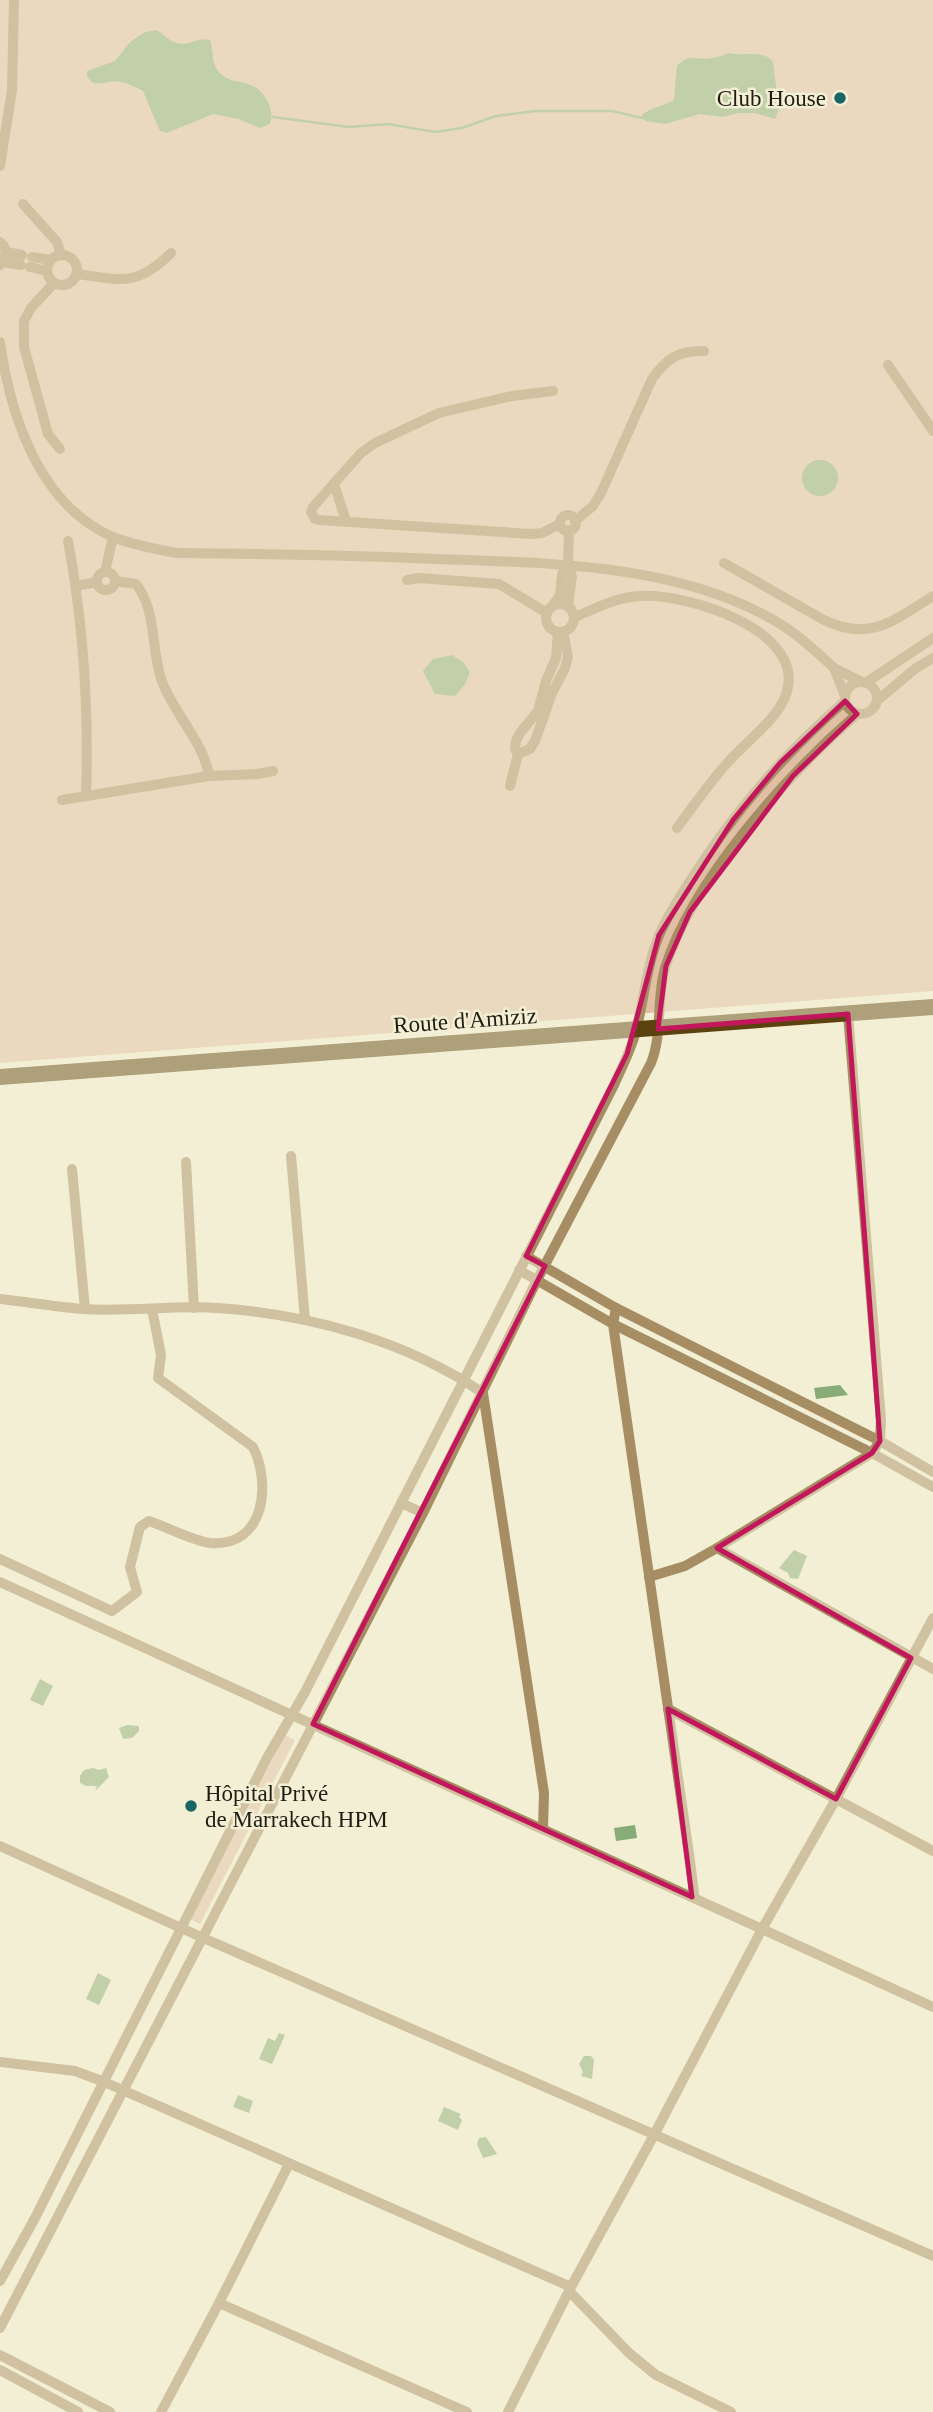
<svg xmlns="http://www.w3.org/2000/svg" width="933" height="2412" font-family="Georgia,serif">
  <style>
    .green { fill: #e0bfa4 }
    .water { fill: #87ac77 }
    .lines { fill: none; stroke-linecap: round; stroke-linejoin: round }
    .stream { stroke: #87ac77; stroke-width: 2.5 }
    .street { stroke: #a68d63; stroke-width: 10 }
    .primary { stroke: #5c420e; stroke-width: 16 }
    .marked { fill: none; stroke: #c2185b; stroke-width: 5; stroke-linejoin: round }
    .poi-dot { fill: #176564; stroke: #f3efd4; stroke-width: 2.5 }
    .labels { text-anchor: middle; stroke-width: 5; stroke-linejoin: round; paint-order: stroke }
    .poi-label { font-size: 23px; fill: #1f1d13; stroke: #f3efd4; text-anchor: end }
    .street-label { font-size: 23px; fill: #1f1d13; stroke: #f3efd4 }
  </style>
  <rect width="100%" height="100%" fill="#f3efd4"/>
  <g class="green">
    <polygon points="0,0 933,0 933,991 0,1063"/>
    <polygon points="285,1735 295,1740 200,1924 190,1919"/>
  </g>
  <g class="water">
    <path d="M157,30c7,5 16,14 25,14 10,0 16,-7 28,-4 4,10 1,22 8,31 10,12 23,9 35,15 13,6 22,25 17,38l-10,4 -22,-9 -25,-5 -46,19 -7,-2 -17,-40c-10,-5 -21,-11 -33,-9 -7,1 -11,2 -17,1l-6,-6v-6l28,-10 15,-19 15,-10z"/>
    <path d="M730,53c14,4 34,-4 43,9l6,47 -4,10 -20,-6h-17l-16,4 -22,-3 -35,10 -19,-3 -4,-3 1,-4c9,-7 21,-8 31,-14l3,-34c14,-14 18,-5 35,-8 5,0 12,-4 18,-5z"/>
    <circle cx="820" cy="478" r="18"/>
    <polygon points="452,655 464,663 470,672 465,684 455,696 435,694 423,671 433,659"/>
    <polygon points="840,1385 848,1395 816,1399 814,1388"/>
    <polygon points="794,1550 807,1556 798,1579 790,1578 788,1573 779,1568"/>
    <polygon points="40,1679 53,1686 43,1706 30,1700"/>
    <polygon points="127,1725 139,1726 139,1731 132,1738 123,1739 119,1728"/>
    <polygon points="93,1768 99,1770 106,1768 109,1777 95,1791 97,1786 86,1786 80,1783 80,1776 84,1770"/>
    <polygon points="635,1825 637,1838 616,1841 614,1828"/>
    <polygon points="98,1973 111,1980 99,2005 86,1999"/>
    <polygon points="279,2033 285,2035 272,2064 259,2059 268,2038 275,2041"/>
    <polygon points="584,2056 591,2056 594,2060 592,2079 581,2076 583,2072 579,2064"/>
    <polygon points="238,2095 253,2101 249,2113 233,2107"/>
    <polygon points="444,2107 461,2114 459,2117 462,2120 458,2130 438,2121"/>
    <polygon points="486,2137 497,2154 483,2158 477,2144 479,2138"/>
  </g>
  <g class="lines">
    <polyline class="stream" points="273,117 349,127 388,124 435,132 462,128 496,116 535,111 612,111 642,118"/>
    <g class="street">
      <polyline points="0,166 12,90 14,0"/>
      <polyline points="23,204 57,242 61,255"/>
      <polyline points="0,242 4,246 6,254 0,265"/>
      <polyline points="6,252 22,255"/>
      <circle cx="62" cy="270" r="15"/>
      <polyline points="32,257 51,260"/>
      <polyline points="4,262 21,265"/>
      <polyline points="30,267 47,271"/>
      <path d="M77,274c44,6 60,13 94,-21"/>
      <polyline points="54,283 31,308 24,321 24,347 48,434 60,449"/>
      <path d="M0,342c10,73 39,163 113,195 20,8 42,12 63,16 86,1 173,2 259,6 114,4 251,4 350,68 18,12 33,26 49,41"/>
      <polyline points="888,365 933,431"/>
      <polyline points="553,391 512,396 439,413 375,443 361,453 313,507 311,512 315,519 319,520 531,534 542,533 560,524"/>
      <polyline points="334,484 346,521"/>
      <circle cx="568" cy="523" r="8"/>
      <path d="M575,521l18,-15 8,-13 51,-114c14,-20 27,-29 52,-28"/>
      <path d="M68,541c16,86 21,166 18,254"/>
      <polyline points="568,563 572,577 568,605"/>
      <path d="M724,563l98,56c47,24 71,2 111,-23"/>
      <polyline points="105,572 113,537"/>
      <circle cx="106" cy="581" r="9"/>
      <polyline points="407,580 419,578 499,584 547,613"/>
      <path d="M115,581l21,3c22,28 14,68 27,100 12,30 42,61 46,92"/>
      <polyline points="76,586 97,582"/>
      <circle cx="560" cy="618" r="14"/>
      <polyline points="553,605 560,595 562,575 568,563 569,530"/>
      <path d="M575,617c21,-9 42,-20 65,-21 46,-3 172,35 145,101 -9,23 -39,45 -56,64 -19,21 -35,44 -52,67"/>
      <polyline points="558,632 556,658 546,681 538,711 520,733 516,741 515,749 518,754 530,749 535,741 552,693 565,668 568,657 563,632"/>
      <circle cx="861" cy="698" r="16"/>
      <polyline points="867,682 933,638"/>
      <polyline points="845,696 834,668 860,681"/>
      <polyline points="878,700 916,668 933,658"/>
      <polyline points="510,786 518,754"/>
      <polyline points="62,800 209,776 257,774 273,771"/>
      <polyline points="291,1156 305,1320"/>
      <polyline points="186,1162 194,1308"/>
      <polyline points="72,1169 85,1309"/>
      <polyline points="526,1256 616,1308 880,1441 933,1472"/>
      <polyline points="519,1270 613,1324 872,1453 933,1487"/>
      <path d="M0,1299c28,3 56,8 84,10 45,3 89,-4 133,-1 93,6 189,33 266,85l61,400 -1,36"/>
      <polyline points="616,1308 613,1324 690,1861 694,1893 692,1897"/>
      <polyline points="401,1503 423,1513"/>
      <polyline points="717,1548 933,1669"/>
      <path d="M0,1559l112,52 25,-19 -7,-25 10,-40 9,-6c18,6 44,20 61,22 56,4 61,-60 43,-96l-95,-69 3,-23 -9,-46"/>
      <polyline points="649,1577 685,1566 717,1548 872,1453 880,1441 881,1420 848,1014"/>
      <polyline points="0,1582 933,2007"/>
      <polyline points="668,1709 933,1851"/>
      <polyline points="0,1846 201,1937 933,2256"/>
      <polyline points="0,2062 75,2071 102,2081 571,2287"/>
      <path d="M0,2281l35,-63 232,-460 38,-66 309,-607c8,-18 17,-35 22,-54 8,-31 10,-63 22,-93 8,-21 22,-41 34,-60 42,-66 94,-126 153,-177"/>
      <polyline points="569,2291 629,2353 656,2375 731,2412"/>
      <polyline points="219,2303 467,2412"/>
      <path d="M0,2328l423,-815 114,-233 114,-217c12,-30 5,-64 14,-95 27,-88 123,-194 192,-254"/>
      <polyline points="0,2355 110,2412"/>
      <polyline points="0,2370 78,2412"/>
      <polyline points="161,2412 219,2303 289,2164"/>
      <polyline points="508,2412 571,2287 654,2135 762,1929 836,1799 933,1618"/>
    </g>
    <polyline class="primary" points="0,1077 933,1007"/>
  </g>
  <path d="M0 0H933V2412H0ZM845,701l12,13 -64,62 -103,136 -24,54 -8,63 190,-15 32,427 -8,12 -155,95 194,110 -75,141 -168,-90 24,188 -379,-173 232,-458 -19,-10 101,-202 32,-119 74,-115 47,-57z" fill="#f3efd4" fill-opacity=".55" fill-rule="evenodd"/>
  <path class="marked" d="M845,701l12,13 -64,62 -103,136 -24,54 -8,63 190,-15 32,427 -8,12 -155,95 194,110 -75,141 -168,-90 24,188 -379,-173 232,-458 -19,-10 101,-202 32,-119 74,-115 47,-57z"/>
  <g class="poi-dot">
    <circle cx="840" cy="98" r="7"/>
    <circle cx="191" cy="1806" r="7"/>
  </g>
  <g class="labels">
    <g class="poi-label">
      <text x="826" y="106">Club House</text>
      <text x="205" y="1801" text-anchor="start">Hôpital Privé<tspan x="205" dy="26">de Marrakech HPM</tspan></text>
    </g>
    <g class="street-label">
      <text transform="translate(465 1020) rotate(-4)" y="8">Route d'Amiziz</text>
    </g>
  </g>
</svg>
